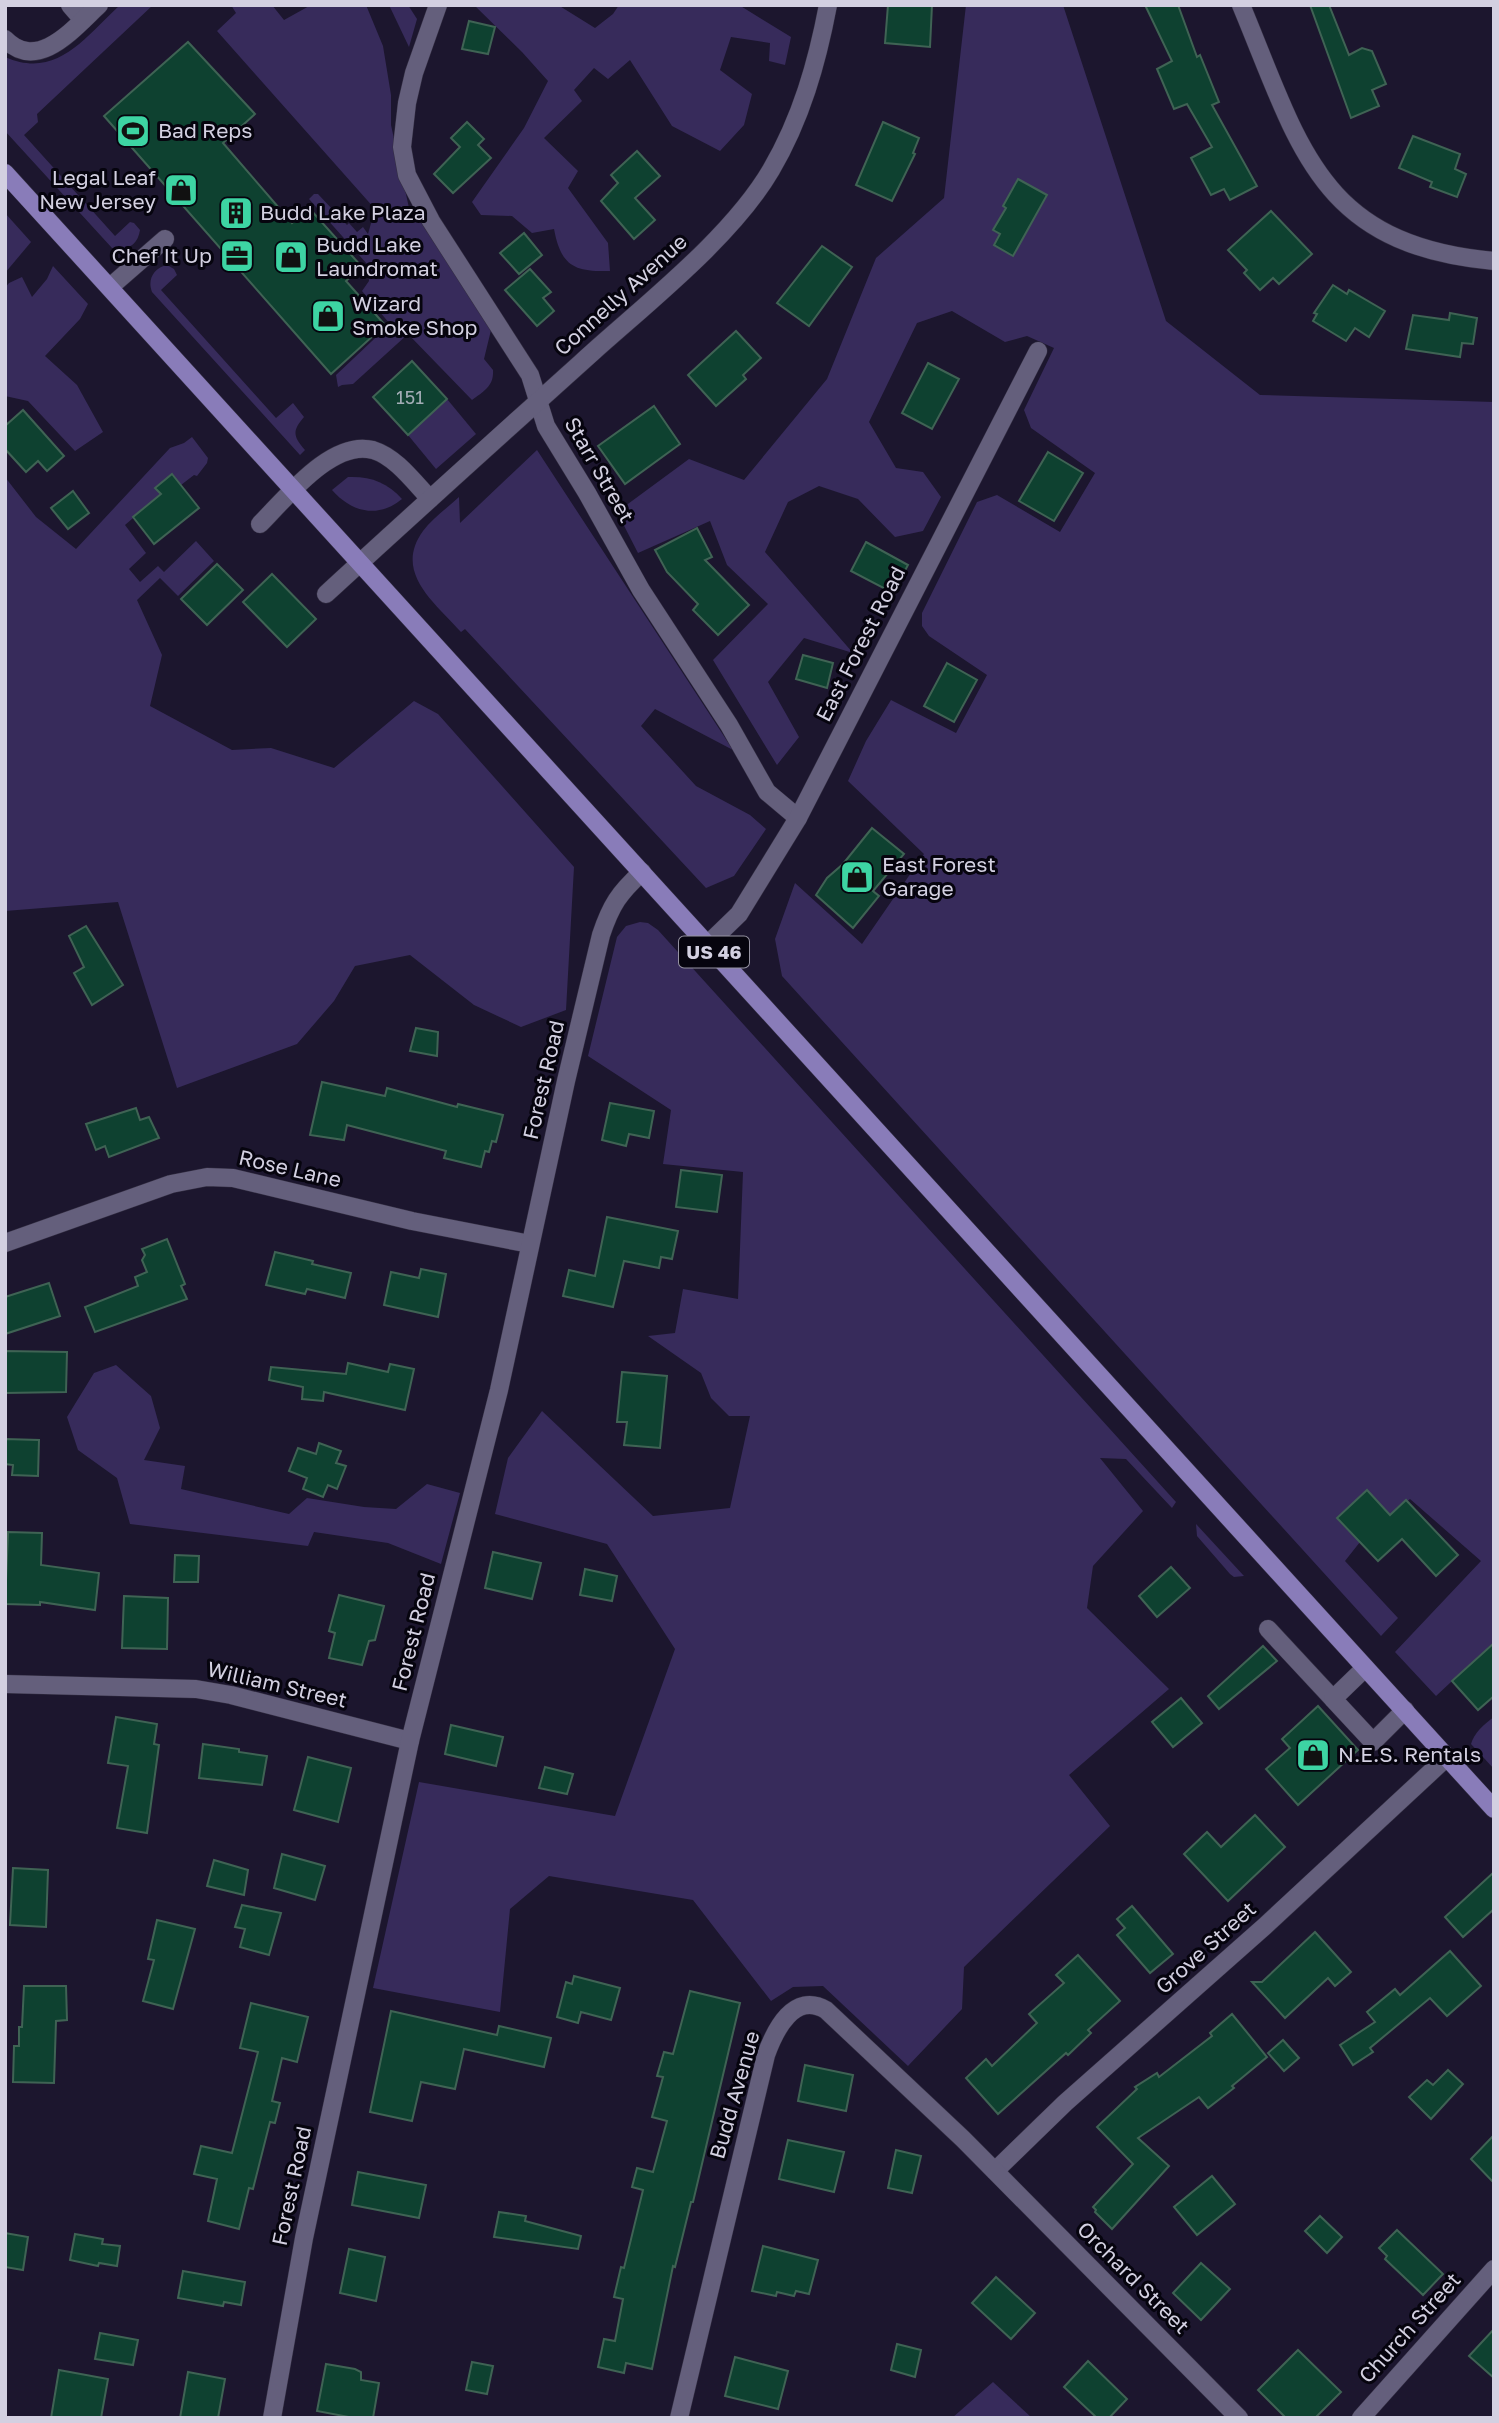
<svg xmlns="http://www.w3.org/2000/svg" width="1499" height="2423" font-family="'Golos Text',sans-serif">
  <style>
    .green { fill: #372b5b }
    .building { fill: #0e4130; stroke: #3f6354; stroke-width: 2 }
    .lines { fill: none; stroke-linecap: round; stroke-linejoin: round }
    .minor-casing { stroke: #342f43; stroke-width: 19 }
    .major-casing { stroke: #342f43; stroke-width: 19 }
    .minor { stroke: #645f7c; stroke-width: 18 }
    .major { stroke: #897cb9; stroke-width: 18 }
    .labels { text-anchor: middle; stroke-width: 6; stroke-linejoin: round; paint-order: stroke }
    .number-label { font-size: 18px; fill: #a2acb5 }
    .shield { fill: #06040e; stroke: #9693a2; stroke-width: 2 }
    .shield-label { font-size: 19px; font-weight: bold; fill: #d3d0e1 }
    .poi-label { font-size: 21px; fill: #d3d0e1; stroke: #06040e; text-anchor: start }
    .street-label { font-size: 21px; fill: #d3d0e1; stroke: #06040e }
  </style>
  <rect width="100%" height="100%" fill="#1c162e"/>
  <g class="green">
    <path d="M120,5h33l-116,109 1,8 -14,13 91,101 15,-14 4,1 6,7c-2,15 -14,22 -28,18l-107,-117v-74c52,23 80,-20 115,-52z"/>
    <path d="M231,5h41l12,15 27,-15h55l17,41 8,49v30l18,83 20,24 63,94 -8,33 9,11c1,16 -9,21 -21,30l-64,-66 -55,50 -11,1 -4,2 -2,-12 54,-51 -28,-33 7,-10 -2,-17 -58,-65 5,-5h4l29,31 2,-2 8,9 6,-5 5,7 7,-25 -158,-178 19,-18z"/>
    <polygon points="389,5 408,5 417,19 409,47"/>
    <path d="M474,5h84l37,23 18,-14 6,-9h120l52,32 -6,28 -16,-4 1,-18 -39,-6 -11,33 32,24 -8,31 -24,26 -48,-25 -42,-66 -22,19 -14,-11 -20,22 8,11 -38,37 34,33 -10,17 40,55 2,28c-36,1 -49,-5 -56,-42l-22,4 -20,-17 -31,-1 -9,-13 52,-74 24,-47 -26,-29z"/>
    <polygon points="966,5 1063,5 1166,321 1260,395 1494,402 1494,1642 1436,1696 1395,1652 1481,1561 1410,1499 1390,1515 1367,1490 1338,1518 1360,1542 1345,1561 1398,1618 1381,1636 782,976 775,939 795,883 862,944 924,854 848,781 866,741 891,700 956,733 987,675 929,636 922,626 922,613 977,502 997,495 1060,532 1095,473 1031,428 1024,410 1054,348 1027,336 1005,342 952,311 917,323 869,422 896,468 923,472 941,497 923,531 895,537 858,499 819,486 788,502 765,552 853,653 804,638 768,682 799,737 777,765 713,660 768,604 727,565 710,521 638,553 617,512 689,459 744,480 827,379 876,258 944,198"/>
    <polygon points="5,213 31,242 5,273"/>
    <path d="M167,265l7,4 3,6 -16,15 115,128 17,-15 11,14c-12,14 -11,19 1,33l-5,5 -148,-163c-5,-13 2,-24 15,-27z"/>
    <polygon points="53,266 88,304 80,319 45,356 77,385 103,432 75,451 28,401 5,396 5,288 9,283 22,277 32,297 47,279"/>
    <polygon points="447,399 476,434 436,469 408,435"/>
    <polygon points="192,437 208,458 207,463 197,476 194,475 181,485 172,474 156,487 161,494 125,525 146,553 129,569 140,582 158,566 164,572 196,541 214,561 178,596 160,578 137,600 162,655 150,706 232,750 271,748 334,768 414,701 438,714 574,867 566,1010 521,1027 474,1005 410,955 355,966 334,1001 297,1044 177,1088 118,902 5,911 5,477 36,517 76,549 170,448 184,443"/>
    <path d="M537,450l196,300 -78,-41 -14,17 55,60 54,29 16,14 -32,47 -28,12 -241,-259 -4,3c-26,-29 -68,-60 -38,-101 9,-12 24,-23 36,-34l1,26z"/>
    <path d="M348,477c22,-1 39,5 54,22 -24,20 -51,13 -70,-9z"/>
    <polygon points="640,922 648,923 658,930 1176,1502 1172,1508 1126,1459 1100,1458 1143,1511 1093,1566 1087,1608 1169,1689 1069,1775 1110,1826 964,1967 962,2009 908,2066 823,1986 793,1987 771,2001 693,1900 549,1876 510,1909 500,2012 373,1988 419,1782 615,1816 675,1649 607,1544 495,1514 508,1458 542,1411 653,1516 730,1508 750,1416 729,1416 711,1398 701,1373 648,1336 675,1333 683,1289 738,1299 743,1172 663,1164 671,1110 588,1056 617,937 626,926"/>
    <polygon points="116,1365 151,1396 160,1428 144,1460 185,1466 181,1489 289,1514 307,1498 364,1507 396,1509 427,1484 460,1493 441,1564 388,1543 314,1532 308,1546 130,1524 117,1478 78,1450 67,1417 94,1373"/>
    <polygon points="1196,1524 1244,1576 1234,1577 1230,1574 1197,1536"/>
    <path d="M1494,1717v52l-23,-25c3,-11 13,-20 23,-27z"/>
    <polygon points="993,2382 1032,2418 952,2418"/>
  </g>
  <g class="building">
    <polygon points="888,5 932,5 930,47 885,43"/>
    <polygon points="1145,5 1178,5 1197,57 1200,55 1219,102 1212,105 1257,186 1230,200 1224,189 1211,195 1191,158 1212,147 1187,104 1174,109 1157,69 1172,61"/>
    <polygon points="1310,5 1329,5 1349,55 1362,48 1372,51 1386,84 1372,90 1379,106 1351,118"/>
    <polygon points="469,21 495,27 488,54 462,49"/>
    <polygon points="188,42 255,114 223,143 292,223 309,208 362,267 346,281 385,325 331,374 104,116"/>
    <polygon points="467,122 484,139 478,145 491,158 453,193 434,174 460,147 451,138"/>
    <polygon points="883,122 919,138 913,153 915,154 892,201 856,185"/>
    <polygon points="1413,136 1460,154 1455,169 1466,174 1457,197 1430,187 1432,182 1399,168"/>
    <polygon points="637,151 660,176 635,198 655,220 634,239 601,201 618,183 611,175"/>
    <polygon points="1018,179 1047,195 1013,256 994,245 1000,234 993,230 1006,208 1003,206"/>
    <polygon points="1271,211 1312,254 1279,284 1273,278 1260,290 1244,273 1247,270 1228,250"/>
    <polygon points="524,233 542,255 519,274 500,253"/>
    <polygon points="822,246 852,267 809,326 777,303"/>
    <polygon points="530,269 551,292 543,298 554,311 537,326 505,290"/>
    <polygon points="1333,285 1347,294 1349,290 1385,311 1369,337 1355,328 1346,341 1313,321 1317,314 1314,313"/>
    <polygon points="1450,313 1477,318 1473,344 1462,343 1460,357 1406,349 1413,315 1449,320"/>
    <polygon points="736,331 761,358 743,375 746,379 716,406 688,375"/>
    <polygon points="412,361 447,399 408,435 373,397"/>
    <polygon points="928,363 959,379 932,429 902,413"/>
    <polygon points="654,406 680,444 625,484 598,446"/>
    <polygon points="23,410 64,456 47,471 38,461 26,472 5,449 5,426"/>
    <polygon points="1048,452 1083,473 1054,521 1019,501"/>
    <polygon points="172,474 199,508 154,544 133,517 161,494 155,488"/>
    <polygon points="73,491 89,513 68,529 51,508"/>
    <polygon points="697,528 712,557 705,560 749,605 718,635 693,610 698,604 667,572 655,550"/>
    <polygon points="866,542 908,565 893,593 851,571"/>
    <polygon points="217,564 243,590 207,625 181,599"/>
    <polygon points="272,574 316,619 287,647 243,602"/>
    <polygon points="803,655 833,663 827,688 796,679"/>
    <polygon points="947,663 977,680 954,722 924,706"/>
    <polygon points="872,828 904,854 873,891 879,896 853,928 816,895 827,878 843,864"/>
    <polygon points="86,926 123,985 92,1005 74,973 84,967 69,936"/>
    <polygon points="416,1028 438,1032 437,1056 410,1051"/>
    <polygon points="322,1082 385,1096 387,1088 457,1107 458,1104 503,1115 496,1142 492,1141 489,1152 485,1151 481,1167 444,1158 446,1151 347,1125 344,1140 310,1135"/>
    <polygon points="610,1103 654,1111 649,1138 629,1134 626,1146 602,1140"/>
    <polygon points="136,1108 140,1120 149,1117 159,1138 109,1157 105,1146 96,1150 86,1124"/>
    <polygon points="681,1170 722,1175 717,1212 676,1207"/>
    <polygon points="607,1217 678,1231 672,1259 661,1257 659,1268 624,1261 613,1307 563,1296 569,1270 595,1276"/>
    <polygon points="167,1239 185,1284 181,1286 187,1299 95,1332 85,1307 138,1286 135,1277 147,1272 142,1260 145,1255 142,1249"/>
    <polygon points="275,1252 313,1261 312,1264 351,1273 345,1298 307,1289 305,1294 266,1285"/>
    <polygon points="421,1269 446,1274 438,1317 384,1305 391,1272 419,1278"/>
    <polygon points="49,1283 60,1316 5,1334 5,1297"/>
    <polygon points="5,1351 67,1352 66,1392 5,1393"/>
    <polygon points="348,1363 388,1372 390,1364 414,1369 405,1410 324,1392 323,1401 302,1399 303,1387 269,1380 271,1367 346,1374"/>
    <polygon points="622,1372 667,1376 660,1448 624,1445 627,1422 617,1422"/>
    <polygon points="5,1439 39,1440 38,1476 12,1475 13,1465 5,1464"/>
    <polygon points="319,1443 341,1451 336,1463 346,1466 337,1489 328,1485 323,1497 303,1489 307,1478 289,1471 298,1448 316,1454"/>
    <polygon points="1367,1490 1390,1515 1406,1500 1458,1555 1436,1576 1402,1539 1378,1561 1337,1518"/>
    <polygon points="8,1532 42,1533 41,1565 99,1573 95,1610 40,1602 40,1605 5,1604"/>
    <polygon points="493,1552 541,1563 532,1599 485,1588"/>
    <polygon points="175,1555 199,1556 198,1582 174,1582"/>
    <polygon points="1171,1567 1190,1588 1157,1617 1139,1596"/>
    <polygon points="585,1569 617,1576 612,1601 580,1595"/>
    <polygon points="339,1595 384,1606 375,1640 369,1641 362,1665 329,1658 335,1633 329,1631"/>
    <polygon points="124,1596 168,1598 167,1649 122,1648"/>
    <polygon points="1494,1643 1494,1696 1478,1710 1452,1681"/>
    <polygon points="1263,1646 1277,1661 1219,1709 1208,1696"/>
    <polygon points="1181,1698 1202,1723 1173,1747 1152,1722"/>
    <polygon points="1318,1706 1358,1750 1298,1805 1266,1769 1290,1748 1282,1739"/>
    <polygon points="116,1717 157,1724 154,1744 159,1745 147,1833 117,1828 128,1766 108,1763"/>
    <polygon points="451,1725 503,1737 496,1766 445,1754"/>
    <polygon points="203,1744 239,1749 239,1752 267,1756 262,1785 199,1778"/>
    <polygon points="308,1757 351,1768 338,1822 294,1810"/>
    <polygon points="545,1767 573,1774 567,1794 539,1788"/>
    <polygon points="1255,1815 1285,1847 1228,1901 1184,1854 1207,1832 1221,1847"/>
    <polygon points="282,1854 325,1866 315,1900 274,1888"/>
    <polygon points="214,1860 248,1870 244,1895 207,1886"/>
    <polygon points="13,1868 48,1870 46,1927 10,1925"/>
    <polygon points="1494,1872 1494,1909 1463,1937 1445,1917"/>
    <polygon points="242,1905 281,1913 269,1955 240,1947 245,1929 235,1927"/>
    <polygon points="1132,1906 1173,1954 1150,1973 1117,1935 1125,1928 1117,1919"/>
    <polygon points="157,1920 195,1929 173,2009 143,2001 154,1960 148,1959"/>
    <polygon points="1315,1932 1351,1972 1335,1986 1328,1978 1285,2018 1252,1982 1262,1982"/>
    <polygon points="1450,1951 1481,1986 1447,2016 1430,1998 1370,2048 1373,2052 1353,2065 1340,2045 1375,2022 1367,2012 1395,1989 1400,1995"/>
    <polygon points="1078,1955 1120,2001 1088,2030 1091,2033 1068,2055 1066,2053 998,2114 966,2078 986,2059 992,2066 1037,2023 1029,2014 1064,1983 1056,1975"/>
    <polygon points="574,1976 620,1988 611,2020 581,2012 578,2023 557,2017 566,1982 572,1984"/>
    <polygon points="24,1986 66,1986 67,2020 56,2021 54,2083 13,2082 14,2046 19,2046 19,2027 22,2027"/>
    <polygon points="690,1991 740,2003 693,2202 691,2202 675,2267 673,2266 652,2369 626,2363 624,2373 598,2367 604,2339 615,2341 623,2299 614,2297 621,2267 624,2268 643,2190 632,2187 637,2168 653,2172 667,2121 652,2117 663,2077 657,2076 664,2052 673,2054"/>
    <polygon points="251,2003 308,2017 297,2062 282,2058 272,2101 280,2103 275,2123 270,2122 253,2189 249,2188 239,2229 208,2221 217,2179 194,2174 201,2146 232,2153 258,2052 240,2048"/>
    <polygon points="391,2011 497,2035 499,2026 551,2038 544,2067 464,2049 455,2089 421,2082 412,2121 370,2112"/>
    <polygon points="1232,2014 1267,2057 1232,2086 1234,2088 1208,2108 1199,2097 1138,2138 1169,2166 1112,2229 1095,2212 1096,2210 1093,2207 1133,2164 1097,2127 1137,2089 1135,2087 1157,2073 1159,2077 1212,2036 1210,2033"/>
    <polygon points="1283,2040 1299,2058 1284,2071 1268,2053"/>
    <polygon points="805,2065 853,2075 846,2111 798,2101"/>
    <polygon points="1448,2070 1463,2084 1431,2119 1409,2097 1427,2080 1433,2085"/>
    <polygon points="1494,2135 1494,2183 1471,2159"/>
    <polygon points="788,2140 844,2152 834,2192 779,2179"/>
    <polygon points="896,2150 921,2156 912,2193 888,2188"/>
    <polygon points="358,2172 426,2185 419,2218 352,2205"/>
    <polygon points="1212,2176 1235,2204 1197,2235 1174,2207"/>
    <polygon points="499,2212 526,2216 525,2221 581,2236 578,2249 494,2237"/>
    <polygon points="1320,2216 1342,2237 1327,2253 1305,2231"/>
    <polygon points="1397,2230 1443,2274 1423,2295 1385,2259 1387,2256 1379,2248"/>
    <polygon points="5,2233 28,2237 23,2270 5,2267"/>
    <polygon points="75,2234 103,2239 102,2244 120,2246 117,2266 99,2263 98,2266 70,2260"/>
    <polygon points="763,2246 818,2260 809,2294 796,2291 794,2296 777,2292 776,2296 752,2291"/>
    <polygon points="349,2249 385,2257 376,2301 340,2293"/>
    <polygon points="1201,2263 1230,2289 1201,2320 1173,2293"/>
    <polygon points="183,2271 245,2282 241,2305 224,2302 223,2306 178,2298"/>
    <polygon points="996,2277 1035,2313 1011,2339 972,2303"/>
    <polygon points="1494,2329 1494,2378 1469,2356"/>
    <polygon points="100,2333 138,2340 133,2365 95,2359"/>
    <polygon points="897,2344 921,2350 915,2377 891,2370"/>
    <polygon points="1298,2350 1341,2392 1315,2418 1286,2418 1258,2390"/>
    <polygon points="735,2357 788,2371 778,2409 725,2396"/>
    <polygon points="1088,2361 1127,2399 1109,2418 1097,2418 1064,2387"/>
    <polygon points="472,2362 493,2366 487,2394 466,2390"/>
    <polygon points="326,2364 355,2369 361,2372 361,2380 379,2383 373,2418 354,2418 317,2411"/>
    <polygon points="59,2370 108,2379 101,2418 51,2418"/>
    <polygon points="188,2372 225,2379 218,2418 180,2418"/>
  </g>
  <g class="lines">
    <g class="minor-casing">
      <g id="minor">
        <polyline points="70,5 83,20"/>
        <polyline points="438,5 414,73 407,103 402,147 407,175 431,221 530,375 546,426 587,493 641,590 729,725 767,792 798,818"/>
        <path d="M1241,5c59,141 77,240 253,256"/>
        <path d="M5,39c33,34 69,-11 94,-34"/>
        <polyline points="110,287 165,239"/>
        <path d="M260,524c26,-26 72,-85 113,-74 23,7 41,32 57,49"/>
        <path d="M326,594c89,-82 178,-162 268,-243 57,-51 139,-116 177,-181 30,-51 46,-107 57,-165"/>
        <polyline points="707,945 739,914 798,818 1038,351"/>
        <polyline points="5,1243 171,1184 207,1177 233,1178 412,1221 530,1244"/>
        <polyline points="1268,1629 1333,1699"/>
        <polyline points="1365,1668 1333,1699 1373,1742 1405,1710"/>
        <polyline points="5,1684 196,1689 231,1695 410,1741"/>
        <polyline points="995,2171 1065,2103 1265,1926 1447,1757"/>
        <path d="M272,2418l32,-180 106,-497 89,-351 67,-309 35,-146c10,-30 18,-42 41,-63"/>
        <path d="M679,2418l87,-363c9,-25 28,-64 60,-45l137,129 276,279"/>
        <polyline points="1361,2418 1494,2269"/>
      </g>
    </g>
    <g class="major-casing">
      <polyline id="major" points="5,173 1494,1809"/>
    </g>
    <use href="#minor" class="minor"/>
    <use href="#major" class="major"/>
  </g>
  <defs>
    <g id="stadium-square" transform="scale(1.75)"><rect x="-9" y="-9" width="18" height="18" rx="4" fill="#3dd4a3" stroke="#06040e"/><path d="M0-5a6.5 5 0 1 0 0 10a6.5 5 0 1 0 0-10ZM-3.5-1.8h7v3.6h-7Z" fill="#111"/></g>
    <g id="shop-square" transform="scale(1.75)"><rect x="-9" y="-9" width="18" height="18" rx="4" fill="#3dd4a3" stroke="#06040e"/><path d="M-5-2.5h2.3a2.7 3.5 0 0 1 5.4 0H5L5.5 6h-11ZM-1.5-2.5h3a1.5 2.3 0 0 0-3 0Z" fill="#111"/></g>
    <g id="building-square" transform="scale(1.75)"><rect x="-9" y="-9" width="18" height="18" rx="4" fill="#3dd4a3" stroke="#06040e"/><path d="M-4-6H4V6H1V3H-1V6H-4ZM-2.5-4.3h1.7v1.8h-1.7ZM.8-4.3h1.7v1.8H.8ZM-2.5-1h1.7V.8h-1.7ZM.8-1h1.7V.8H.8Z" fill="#111"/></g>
    <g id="office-square" transform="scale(1.75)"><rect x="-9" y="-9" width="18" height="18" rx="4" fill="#3dd4a3" stroke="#06040e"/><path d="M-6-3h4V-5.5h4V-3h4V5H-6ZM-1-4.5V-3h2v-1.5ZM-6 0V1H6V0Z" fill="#111"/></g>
  </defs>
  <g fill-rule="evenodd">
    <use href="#stadium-square" x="133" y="131"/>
    <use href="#shop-square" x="181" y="190"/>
    <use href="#building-square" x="236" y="213"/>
    <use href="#office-square" x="237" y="256"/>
    <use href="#shop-square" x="291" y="257"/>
    <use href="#shop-square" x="328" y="316"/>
    <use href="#shop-square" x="857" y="877"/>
    <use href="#shop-square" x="1313" y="1755"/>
  </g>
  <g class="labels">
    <g class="number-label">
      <text x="410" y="404">151</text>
    </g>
    <rect class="shield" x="679" y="936.5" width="70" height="31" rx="5"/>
    <g class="shield-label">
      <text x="714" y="959">US 46</text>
    </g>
    <g class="poi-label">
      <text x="158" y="138">Bad Reps</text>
      <text x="156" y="185" text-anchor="end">Legal Leaf<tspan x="156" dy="24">New Jersey</tspan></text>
      <text x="260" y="220">Budd Lake Plaza</text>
      <text x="316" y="252">Budd Lake<tspan x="316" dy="24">Laundromat</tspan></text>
      <text x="212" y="263" text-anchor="end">Chef It Up</text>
      <text x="352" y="311">Wizard<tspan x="352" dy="24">Smoke Shop</tspan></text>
      <text x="882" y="872">East Forest<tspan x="882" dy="24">Garage</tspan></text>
      <text x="1338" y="1762">N.E.S. Rentals</text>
    </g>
    <g class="street-label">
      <text transform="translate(621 295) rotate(-42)" y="7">Connelly Avenue</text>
      <text transform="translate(599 470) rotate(60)" y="7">Starr Street</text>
      <text transform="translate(861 644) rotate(-63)" y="7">East Forest Road</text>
      <text transform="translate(544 1080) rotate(-77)" y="7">Forest Road</text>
      <text transform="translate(290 1169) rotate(13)" y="7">Rose Lane</text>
      <text transform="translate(414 1632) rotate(-76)" y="7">Forest Road</text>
      <text transform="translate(277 1685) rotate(13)" y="7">William Street</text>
      <text transform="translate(1206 1948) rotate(-42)" y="7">Grove Street</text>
      <text transform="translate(735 2095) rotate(-74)" y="7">Budd Avenue</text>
      <text transform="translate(292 2186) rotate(-78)" y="7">Forest Road</text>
      <text transform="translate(1133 2278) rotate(45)" y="7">Orchard Street</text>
      <text transform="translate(1410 2328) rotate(-48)" y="7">Church Street</text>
    </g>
  </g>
  <rect width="1499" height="2423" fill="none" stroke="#d3d0e1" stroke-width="14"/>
</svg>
